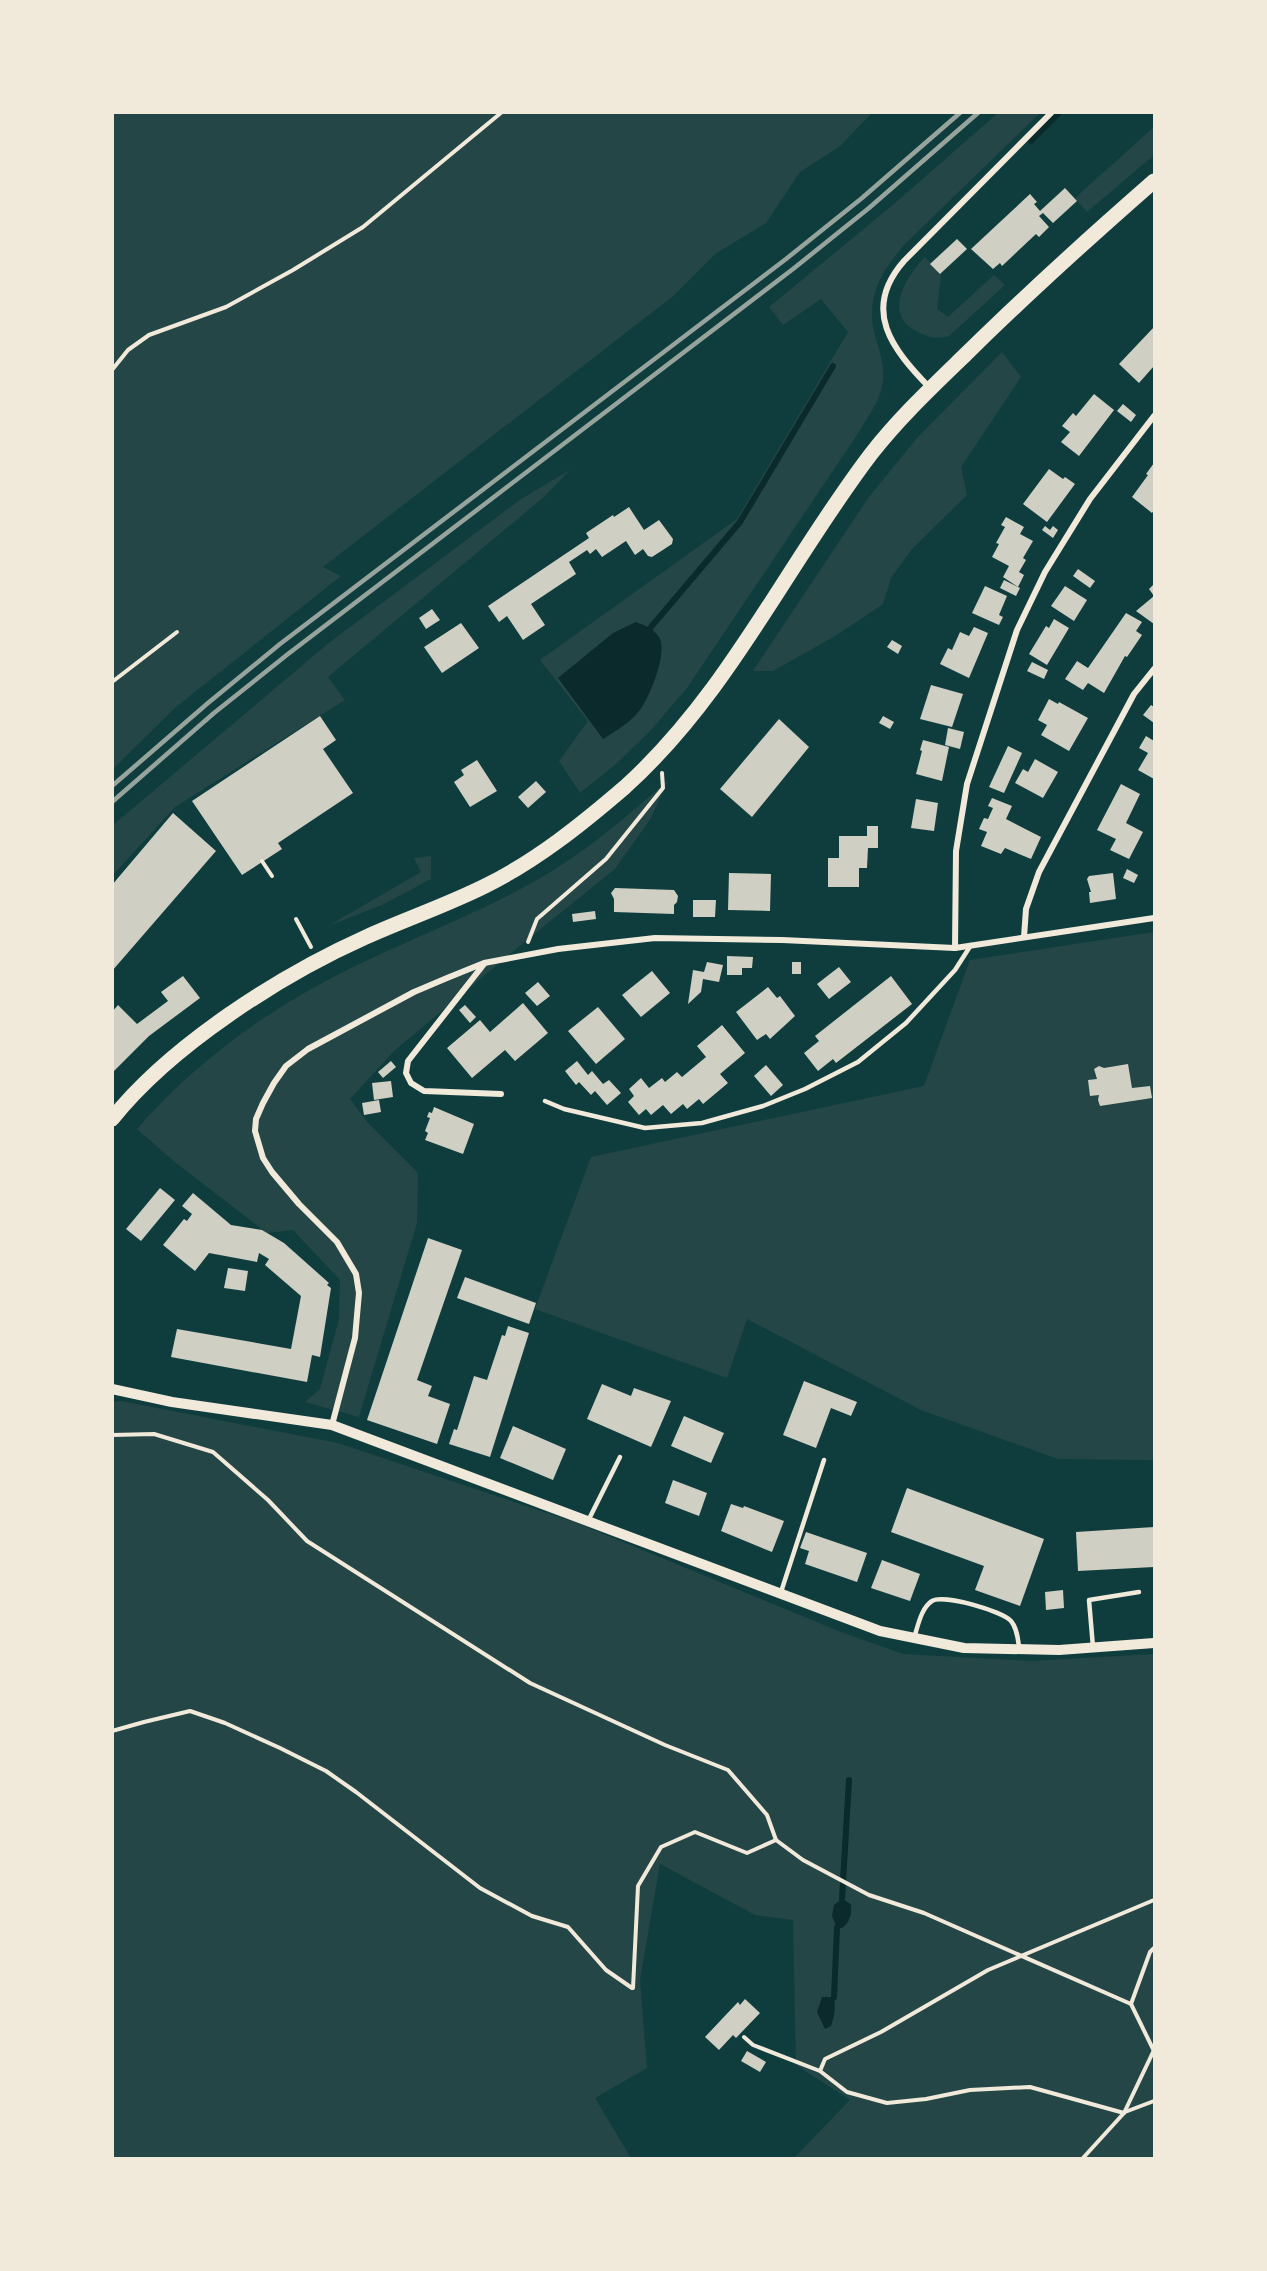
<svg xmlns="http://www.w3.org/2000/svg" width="1267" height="2271" font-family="'IBM Plex Serif',serif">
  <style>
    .green { fill: #244646 }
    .water { fill: #0a2a2b }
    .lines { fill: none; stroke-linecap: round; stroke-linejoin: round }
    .stream { stroke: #0a2a2b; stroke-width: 6 }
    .building { fill: #cfcfc3 }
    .path { stroke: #f1e9da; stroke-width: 4 }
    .service { stroke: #f1e9da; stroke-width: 4.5 }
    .minor { stroke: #f1e9da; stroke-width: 6 }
    .tertiary { stroke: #f1e9da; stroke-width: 10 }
    .primary { stroke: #f1e9da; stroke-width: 15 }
    .rail { stroke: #97a49c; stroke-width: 4.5 }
  </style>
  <rect width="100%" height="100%" fill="#0f3d3e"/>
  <g class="green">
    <polygon points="113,113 872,113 839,147 800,172 766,223 715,254 672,297 323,567 341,576 176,707 113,769"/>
    <path d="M998,113h42l-135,131c-22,25 -39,52 -31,87 4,17 11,32 9,50 -2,20 -18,40 -28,57l-168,250 -36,42 -35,34 -36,29 -21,-32 29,-40 -48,-61 197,-141 111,-187 -27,-33 -38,26 -14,-18 125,-103z"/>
    <polygon points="1154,127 1154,155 1087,212 1075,198"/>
    <path d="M925,257l16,18 -4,34 11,8 46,-42 11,10 -56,51c-11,3 -17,2 -27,-2 -41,-17 -18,-55 3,-77z"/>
    <polygon points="1002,352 1021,377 961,467 967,495 912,549 891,578 883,604 835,636 773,671 753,671 869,497 917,438"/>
    <polygon points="570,470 544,497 328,677 345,700 175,807 113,875 113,825 330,642 521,499"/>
    <path d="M668,780l-17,38 -36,51 -93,75 -128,107 -44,48 18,24 50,50 -1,50 -58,194 -54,-15 15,-13 19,-70 1,-39 -47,-50 -26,3 -91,-70 -39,-34c57,-66 130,-119 208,-158 60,-30 122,-53 181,-85 53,-28 97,-66 142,-106z"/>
    <polygon points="431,856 431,879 382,905 328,926 421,872 414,858"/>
    <polygon points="1154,932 1154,1460 1058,1459 921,1410 747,1319 727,1378 535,1309 591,1157 924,1086 970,960"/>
    <polygon points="121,1401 338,1443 577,1523 841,1632 903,1654 1031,1661 1154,1654 1154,2158 794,2158 850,2100 796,2065 793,1920 755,1915 660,1864 640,1980 647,2068 595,2098 631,2158 113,2158 113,1402"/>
  </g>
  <g class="water">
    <path d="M636,622c10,4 17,6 23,15 9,15 -8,56 -17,70 -9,14 -26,24 -39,32l-45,-61 55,-45z"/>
    <path d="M842,1899l9,5c1,10 -1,18 -9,24h-5l-5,-12 2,-11z"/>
    <path d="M822,1997h12c2,11 0,20 -3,29l-6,3 -8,-17z"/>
  </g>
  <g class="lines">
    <g class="stream">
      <polyline points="1031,141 1060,112"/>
      <polyline points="651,627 740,522 833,366"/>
      <polyline points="842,1899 849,1780"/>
      <polyline points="834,1997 837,1928"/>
    </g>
  </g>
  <g class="building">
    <polygon points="1065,188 1077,201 1053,223 1043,213 1039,216 1049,227 1039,237 1036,234 1002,266 1000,263 993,269 971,249 1030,194 1037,202 1034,204 1040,211"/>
    <polygon points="957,239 967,249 940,274 930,264"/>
    <polygon points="1154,327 1154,366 1139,383 1119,364"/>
    <polygon points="1094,394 1114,410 1079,456 1061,442 1070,432 1062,426 1073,413 1076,416"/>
    <polygon points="1123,404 1136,415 1131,422 1117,411"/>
    <polygon points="1154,463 1154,510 1152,513 1132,497 1148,475 1146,474"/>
    <polygon points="1049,469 1063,479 1065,477 1075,484 1047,522 1023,504"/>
    <polygon points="629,507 644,530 659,520 673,539 672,544 652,557 648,556 643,549 635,555 626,541 602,557 596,549 590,554 587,550 569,562 576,574 531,604 545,625 523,640 507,616 499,622 488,606 589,538 586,533 613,515 614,517"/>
    <polygon points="1006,517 1024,527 1020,534 1033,541 1023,558 1026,560 1019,572 1024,575 1018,587 1003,577 1009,566 992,557 999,544 996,543 1005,527 1001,525"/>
    <polygon points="1045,526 1050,530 1053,526 1058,530 1053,538 1042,530"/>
    <polygon points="1078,569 1095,581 1090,588 1073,576"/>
    <polygon points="1004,580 1020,588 1016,596 1000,588"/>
    <polygon points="1154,584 1154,624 1136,611 1154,596 1149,589"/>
    <polygon points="985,586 1007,596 999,615 1003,617 999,625 972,613"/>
    <polygon points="1065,586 1087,600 1074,621 1051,606"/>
    <polygon points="432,609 440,620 426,629 419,618"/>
    <polygon points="1126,613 1142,622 1136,631 1142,635 1127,657 1125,656 1104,693 1088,683 1083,690 1065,679 1077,661 1088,668"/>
    <polygon points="1054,619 1069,628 1047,665 1029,654 1046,626 1049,628"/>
    <polygon points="461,623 479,648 442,673 424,647"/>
    <polygon points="974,627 988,633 969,678 940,664 948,648 952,650 960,632 969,636"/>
    <polygon points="892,640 902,646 898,654 887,647"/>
    <polygon points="1032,662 1048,670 1044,679 1027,671"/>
    <polygon points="931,685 963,694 952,727 920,719"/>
    <polygon points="1049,699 1058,704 1059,702 1088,718 1069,751 1041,735 1047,725 1038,720"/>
    <polygon points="1151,705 1154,707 1154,723 1143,715"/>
    <polygon points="320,716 336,740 323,749 353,793 278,843 282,849 242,875 192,801"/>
    <polygon points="883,716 894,722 890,729 879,723"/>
    <polygon points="779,719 809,747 752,817 720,789"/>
    <polygon points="948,728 964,732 960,749 945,745"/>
    <polygon points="1146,736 1154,741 1154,779 1138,770 1148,753 1139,748"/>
    <polygon points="923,740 949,747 942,781 916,774 922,751 920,750"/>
    <polygon points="1008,746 1022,753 1004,793 989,787"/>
    <polygon points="1035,759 1058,772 1043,798 1015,783 1023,769 1028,772"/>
    <polygon points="477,760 497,791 470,807 454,782 464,775 461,770"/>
    <polygon points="536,781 546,792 528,808 518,797"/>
    <polygon points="1121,784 1140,794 1126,823 1143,832 1129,859 1110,850 1116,839 1097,830"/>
    <polygon points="992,798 1012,806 1006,819 1041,837 1031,859 1005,848 1001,854 981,846 987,832 979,829 984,818 988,819 993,808 988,806"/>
    <polygon points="916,799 938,803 934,831 911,828"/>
    <polygon points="173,813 216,851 112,971 112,885"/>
    <polygon points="867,826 878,826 878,848 868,848 867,868 859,868 859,887 828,887 828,858 839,858 839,836 867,836"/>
    <polygon points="1127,869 1138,875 1134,883 1123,878"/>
    <polygon points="729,873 771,874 770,911 728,910"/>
    <polygon points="1113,873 1116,899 1090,903 1089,892 1091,892 1087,879 1089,876"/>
    <polygon points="615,888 674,890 678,896 677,902 674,905 674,914 614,912 614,899 611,893"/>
    <polygon points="693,900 716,900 715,917 693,917"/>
    <polygon points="595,911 596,919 573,922 572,914"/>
    <polygon points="727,956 753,957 752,968 742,968 742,975 727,975"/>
    <polygon points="707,962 723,965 719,982 703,979 701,992 688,1004 693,970 704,972"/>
    <rect x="792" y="962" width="9" height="12"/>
    <polygon points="839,967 851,982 829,999 817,984"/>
    <polygon points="652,971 670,993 641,1017 622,995"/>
    <polygon points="183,976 200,998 149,1036 112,1073 112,1012 118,1005 137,1024 168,1001 161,992"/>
    <polygon points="891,976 912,1004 836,1063 833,1059 818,1071 804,1053 819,1041 815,1036"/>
    <polygon points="538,982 550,996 537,1006 525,993"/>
    <polygon points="768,987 777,998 780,996 795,1016 770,1039 766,1034 757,1040 736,1012"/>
    <polygon points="523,1003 548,1033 515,1061 505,1050 472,1078 447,1048 480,1020 490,1032"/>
    <polygon points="465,1005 476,1017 470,1023 459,1010"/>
    <polygon points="598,1007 625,1039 596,1064 568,1031"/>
    <polygon points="722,1025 745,1053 720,1074 728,1083 703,1104 699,1099 687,1109 683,1104 671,1114 663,1105 651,1115 646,1109 639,1115 628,1102 634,1096 629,1089 641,1078 649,1088 662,1078 665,1082 677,1072 682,1077 706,1057 697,1046"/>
    <polygon points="391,1061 396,1067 383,1078 378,1072"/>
    <polygon points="577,1061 588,1075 592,1071 603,1084 609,1080 621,1093 607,1105 595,1091 591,1095 579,1082 576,1085 565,1071"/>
    <polygon points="1128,1064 1132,1088 1150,1086 1152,1098 1100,1106 1098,1100 1099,1095 1090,1096 1088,1080 1097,1079 1094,1069 1099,1066 1104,1068"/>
    <polygon points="766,1065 783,1085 771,1096 754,1076"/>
    <polygon points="391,1081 393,1097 374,1100 372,1083"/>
    <polygon points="379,1100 381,1112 364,1115 362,1103"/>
    <polygon points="434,1107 474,1124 463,1154 425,1140 428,1133 425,1131 430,1118 427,1117 429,1112 432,1113"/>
    <polygon points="160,1188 175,1200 141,1241 126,1229"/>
    <polygon points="193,1193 231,1225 262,1230 284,1243 329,1283 327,1285 331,1288 320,1357 312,1355 307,1382 171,1357 177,1329 291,1349 301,1296 265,1265 269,1259 259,1253 257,1262 209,1253 195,1271 163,1245 184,1219 187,1221 192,1214 182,1206"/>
    <polygon points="428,1238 462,1250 417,1380 432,1386 428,1396 450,1404 437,1444 367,1420"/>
    <polygon points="228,1268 248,1271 245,1291 224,1288"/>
    <polygon points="465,1277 536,1303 529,1324 457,1298"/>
    <polygon points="508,1326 529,1333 490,1457 449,1444 454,1429 457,1430 474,1376 487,1380 502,1335 505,1336"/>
    <polygon points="804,1381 857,1402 851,1416 831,1408 816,1448 783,1435"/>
    <polygon points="602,1384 631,1396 634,1388 671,1401 651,1447 587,1419"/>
    <polygon points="684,1416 724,1433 711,1463 671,1446"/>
    <polygon points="513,1426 566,1449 553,1480 500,1458"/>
    <polygon points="673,1480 707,1493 699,1516 665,1503"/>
    <polygon points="907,1488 1044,1539 1020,1606 975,1590 984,1566 891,1532"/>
    <polygon points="731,1504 743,1508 744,1506 784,1521 772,1552 721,1531"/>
    <polygon points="1154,1527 1154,1567 1078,1571 1076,1532"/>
    <polygon points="806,1532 867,1553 857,1582 805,1564 809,1551 800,1548"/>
    <polygon points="882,1560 920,1574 910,1601 871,1588"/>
    <polygon points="1063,1590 1064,1608 1046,1610 1045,1592"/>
    <polygon points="745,1999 760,2013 736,2038 733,2035 719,2050 705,2037 738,2002 740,2005"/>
    <polygon points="747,2051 766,2062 760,2072 741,2061"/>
  </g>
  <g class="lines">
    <g class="path">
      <polyline points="112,370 128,350 149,335 226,307 293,270 363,227 502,112"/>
      <polyline points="112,682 177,632"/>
      <polyline points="262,861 272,876"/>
      <polyline points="296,919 311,947"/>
      <polyline points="528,942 537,919 606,859 663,788 662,773"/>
      <polyline points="112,1435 154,1434 213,1452 268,1500 307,1541 530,1683 665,1745 728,1770 767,1815 776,1840"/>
      <polyline points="112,1731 144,1722 190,1711 225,1723 280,1748 326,1771 356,1792 480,1888 532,1916 568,1927 606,1970 632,1988"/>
      <polyline points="1154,1948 1150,1952 1131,2004 1154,2051"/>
      <polyline points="633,1988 638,1886 661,1847 695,1832 747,1853 776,1840 803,1860 869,1895 924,1913 1131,2004"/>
      <polyline points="744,2037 753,2045 820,2071 825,2059 881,2032 988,1970 1154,1900"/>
      <polyline points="820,2071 847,2092 887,2103 926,2099 970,2090 1030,2087 1124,2113 1083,2158"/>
      <polyline points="1125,2112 1154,2101"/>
      <polyline points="1124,2113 1154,2050"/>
    </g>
    <g class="service">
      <polyline points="545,1101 564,1109 645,1128 702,1123 763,1106 805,1089 858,1062 906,1023 955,970 971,945"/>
      <polyline points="588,1521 620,1457"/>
      <polyline points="781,1592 824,1460"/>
      <path d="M914,1638c4,-12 7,-30 18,-37 12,-7 70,10 79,20 6,7 7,18 8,26"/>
      <polyline points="1093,1647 1089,1600 1139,1592"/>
    </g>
    <g class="minor">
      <path d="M930,388c-38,-39 -69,-78 -26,-127l148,-149"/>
      <polyline points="1024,937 1026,909 1039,872 1134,694 1154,669"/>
      <polyline points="955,948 956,851 967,784 1017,630 1045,572 1090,499 1154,416"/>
      <polyline points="484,964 408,1061 406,1073 411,1083 424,1091 501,1094"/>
      <polyline points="332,1425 355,1338 359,1293 356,1274 337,1242 299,1204 272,1172 263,1158 255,1131 256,1119 263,1103 274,1083 286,1066 308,1049 414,992 447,978 484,963 558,949 655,938 782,940 955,948 1154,918"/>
    </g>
    <polyline class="tertiary" points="112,1389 172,1402 332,1425 880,1631 964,1648 1059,1650 1154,1643"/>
    <path class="primary" d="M112,1119c59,-74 169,-144 254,-182 40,-18 81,-32 119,-51 51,-25 97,-62 140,-99 104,-94 162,-223 246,-333 28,-36 61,-67 94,-99 61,-60 125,-118 189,-174"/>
    <g class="rail">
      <polyline points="112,786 208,703 280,644 786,259 862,198 961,112"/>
      <polyline points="112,802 214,713 288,654 793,269 869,208 979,112"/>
    </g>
  </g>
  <rect width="1267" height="2271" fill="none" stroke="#f1e9da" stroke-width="228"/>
</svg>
